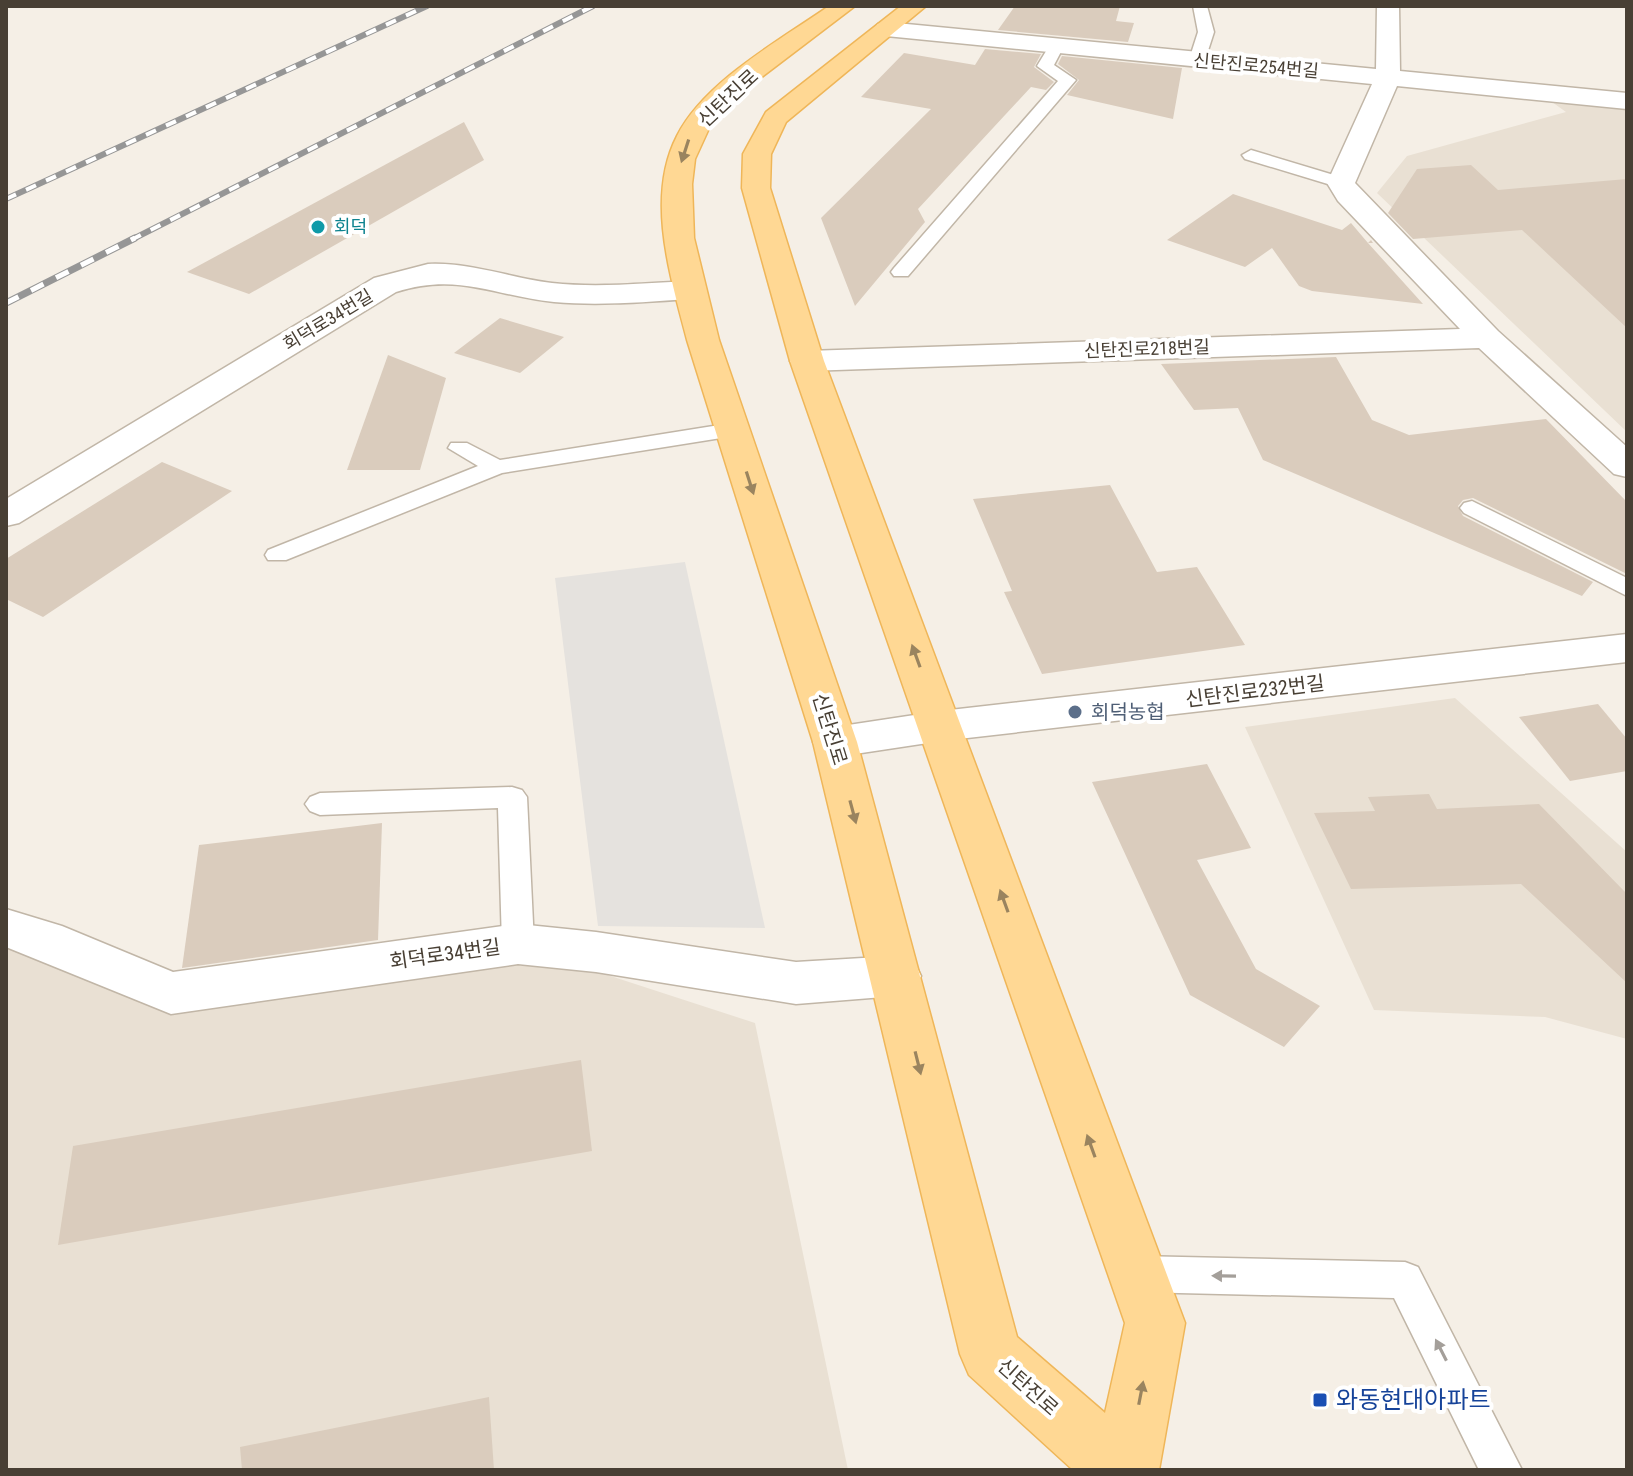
<svg xmlns="http://www.w3.org/2000/svg" width="1633" height="1476" font-family="'Roboto Condensed','Noto Sans KR',sans-serif">
  <style>
    .residential { fill: #e9e0d3 }
    .parking { fill: #e5e2de }
    .building { fill: #daccbd }
    .lines { fill: none; stroke-linecap: round; stroke-linejoin: round }
    .service-casing { stroke: #c1b6a7; stroke-width: 3 }
    .minor-casing { stroke: #c1b6a7; stroke-width: 3 }
    .primary-casing { stroke: #efb659; stroke-width: 3 }
    .service { fill: #fff; fill-rule: evenodd }
    .minor { fill: #fff; fill-rule: evenodd }
    .primary { fill: #ffd894; fill-rule: evenodd }
    .rail-far1-casing { stroke: #969696; stroke-width: 6 }
    .rail-casing { stroke: #969696; stroke-width: 7 }
    .rail-far1 { stroke: #fff; stroke-width: 4; stroke-dasharray: 11; stroke-linecap: butt }
    .rail { stroke: #fff; stroke-width: 5; stroke-dasharray: 14; stroke-linecap: butt }
    .oneway { fill: #9a845f }
    .oneway2 { fill: #a49f9a }
    .culture-dot { fill: #0f9aa8; stroke: #fff; stroke-width: 3 }
    .service-dot { fill: #5c6f8a; stroke: #fff; stroke-width: 3 }
    .transit-dot { fill: #1a4fb4; stroke: #fff; stroke-width: 3 }
    .labels { text-anchor: middle; stroke-width: 8; stroke-linejoin: round; paint-order: stroke }
    .far-street-label { font-size: 18px; fill: #483f34; stroke: #fff }
    .far-culture-label { font-size: 18px; fill: #0d838f; stroke: #fff; text-anchor: start }
    .street-label { font-size: 20px; fill: #483f34; stroke: #fff }
    .service-label { font-size: 20px; fill: #4e5e75; stroke: #fff; text-anchor: start }
    .near-transit-label { font-size: 24px; fill: #164399; stroke: #fff; text-anchor: start }
  </style>
  <rect width="100%" height="100%" fill="#f5efe6"/>
  <g class="residential">
    <polygon points="1552,102 1627,110 1627,432 1377,193 1407,156 1566,112"/>
    <polygon points="1455,698 1627,852 1627,1039 1545,1017 1374,1010 1245,727"/>
    <polygon points="6,947 171,1010 484,964 586,968 755,1023 848,1470 6,1470"/>
  </g>
  <polygon class="parking" points="685,562 765,928 598,926 555,578"/>
  <g class="building">
    <polygon points="1015,6 1120,6 1116,21 1134,23 1128,42 998,30"/>
    <polygon points="985,49 1041,54 1034,67 1054,82 1046,90 1031,87 918,209 925,222 855,306 821,218 931,109 861,97 904,53 975,65"/>
    <polygon points="1062,56 1182,68 1173,119 1067,95 1079,80 1058,64"/>
    <polygon points="464,122 484,160 249,294 187,272"/>
    <polygon points="1471,165 1498,190 1627,179 1627,328 1522,230 1413,239 1388,213 1417,169"/>
    <polygon points="1233,194 1342,230 1351,223 1368,243 1371,240 1373,243 1368,243 1423,304 1312,291 1299,286 1272,248 1245,267 1167,240"/>
    <polygon points="500,318 564,337 520,373 454,353"/>
    <polygon points="388,355 446,378 420,470 347,470"/>
    <polygon points="1336,357 1372,420 1409,435 1546,419 1627,502 1627,574 1473,498 1463,500 1458,506 1463,516 1593,582 1582,596 1263,460 1238,408 1194,410 1161,364"/>
    <polygon points="162,462 232,491 43,617 6,599 6,559"/>
    <polygon points="1110,485 1157,572 1197,567 1245,645 1042,674 1004,592 1012,591 973,499"/>
    <polygon points="1598,704 1627,739 1627,771 1570,781 1519,717"/>
    <polygon points="1207,764 1251,848 1197,860 1256,969 1320,1006 1284,1047 1190,995 1092,782"/>
    <polygon points="1429,794 1437,809 1539,804 1627,894 1627,983 1521,884 1351,889 1314,813 1375,811 1368,797"/>
    <polygon points="382,823 378,940 182,968 199,845"/>
    <polygon points="581,1060 592,1151 58,1245 73,1146"/>
    <polygon points="489,1397 494,1470 242,1470 240,1447"/>
  </g>
  <g class="lines">
    <g class="service-casing">
      <g id="service">
        <polygon points="1193,6 1207,6 1214,32 1205,60 1197,65 1189,60 1198,32"/>
        <polygon points="1056,41 1064,46 1054,65 1076,80 908,276 894,276 891,272 894,268 1058,81 1037,66 1051,43"/>
        <polygon points="1251,150 1347,179 1350,183 1341,188 1245,159 1242,155"/>
        <polygon points="732,423 743,430 740,435 502,473 286,560 268,560 265,555 268,550 478,466 448,448 451,443 467,443 500,460"/>
        <polygon points="1472,501 1627,578 1627,596 1464,513 1460,508 1464,503"/>
        <polygon points="512,787 522,790 527,797 534,944 529,953 518,957 507,953 502,944 498,808 320,815 310,811 305,804 310,797 320,793"/>
        <polygon points="1137,1256 1405,1262 1418,1267 1522,1470 1479,1470 1394,1298 1137,1292 1124,1287 1118,1274 1124,1261"/>
      </g>
    </g>
    <g class="minor-casing">
      <g id="minor">
        <polygon points="1377,6 1399,6 1400,71 1627,93 1627,109 1397,86 1355,183 1498,331 1627,447 1627,477 1614,474 1479,348 807,371 795,368 790,361 795,354 807,351 1460,329 1338,201 1327,183 1372,84 886,36 878,34 874,29 878,24 886,22 1376,69"/>
        <path d="M428,264c43,-2 82,14 124,19 46,5 92,0 138,-2l11,2 5,7 -5,7 -11,2c-45,3 -91,7 -136,3 -60,-6 -96,-30 -158,-10l-377,231 -13,3v-27l368,-221z"/>
        <polygon points="1627,634 1627,662 941,741 835,757 819,753 813,742 819,731 835,727 941,711"/>
        <polygon points="6,909 62,926 173,972 518,924 596,932 796,962 896,956 914,962 921,976 914,990 896,996 796,1004 596,972 518,964 171,1014 6,947"/>
      </g>
    </g>
    <g class="primary-casing">
      <path id="primary" d="M829,6h26l-109,83 -35,35 -16,35 -3,25 2,54 25,102 138,402 160,595 88,76 20,-90 -335,-962 -48,-173 1,-34 23,-42 135,-106h25l-140,116 -15,32 -1,34 54,173 361,962 -26,147h-86l-104,-95 -9,-21 -147,-612 -126,-402c-16,-62 -42,-142 -10,-204 27,-54 103,-96 152,-130z"/>
    </g>
    <use href="#service" class="service"/>
    <use href="#minor" class="minor"/>
    <use href="#primary" class="primary"/>
    <g class="rail-far1-casing">
      <g id="rail-far1">
        <polyline points="6,199 427,6"/>
        <polyline points="131,240 593,6"/>
      </g>
    </g>
    <g class="rail-casing">
      <polyline id="rail" points="6,303 135,238"/>
    </g>
    <use href="#rail-far1" class="rail-far1"/>
    <use href="#rail" class="rail"/>
  </g>
  <defs><path id="oneway-solid" d="M-6-.8H1V-3.2L6.5 0L1 3.2V.8H-6Z" transform="scale(2)"/></defs>
  <g class="oneway">
    <use href="#oneway-solid" transform="translate(685 151) rotate(108)"/>
    <use href="#oneway-solid" transform="translate(750 483) rotate(72)"/>
    <use href="#oneway-solid" transform="translate(916 656) rotate(-110)"/>
    <use href="#oneway-solid" transform="translate(853 812) rotate(75)"/>
    <use href="#oneway-solid" transform="translate(1004 901) rotate(-110)"/>
    <use href="#oneway-solid" transform="translate(918 1063) rotate(76)"/>
    <use href="#oneway-solid" transform="translate(1091 1146) rotate(-110)"/>
    <use href="#oneway-solid" transform="translate(1141 1393) rotate(-79)"/>
  </g>
  <g class="oneway2">
    <use href="#oneway-solid" transform="translate(1224 1276) rotate(-179)"/>
    <use href="#oneway-solid" transform="translate(1441 1350) rotate(-117)"/>
  </g>
  <circle class="culture-dot" cx="318" cy="227" r="8"/>
  <circle class="service-dot" cx="1075" cy="712" r="8"/>
  <rect class="transit-dot" x="1312" y="1392" width="16" height="16" rx="4"/>
  <g class="labels">
    <g class="far-street-label">
      <text transform="translate(1256 66) rotate(5)" y="6">신탄진로254번길</text>
      <text transform="translate(328 320) rotate(-31)" y="6">회덕로34번길</text>
      <text transform="translate(1147 349) rotate(-2)" y="6">신탄진로218번길</text>
    </g>
    <g class="far-culture-label">
      <text x="334" y="233">회덕</text>
    </g>
    <g class="street-label">
      <text transform="translate(728 98) rotate(-43)" y="7">신탄진로</text>
      <text transform="translate(1255 691) rotate(-7)" y="7">신탄진로232번길</text>
      <text transform="translate(830 729) rotate(73)" y="7">신탄진로</text>
      <text transform="translate(445 954) rotate(-8)" y="7">회덕로34번길</text>
      <text transform="translate(1028 1387) rotate(42)" y="7">신탄진로</text>
    </g>
    <g class="service-label">
      <text x="1091" y="719">회덕농협</text>
    </g>
    <g class="near-transit-label">
      <text x="1336" y="1408">와동현대아파트</text>
    </g>
  </g>
  <rect width="1633" height="1476" fill="none" stroke="#483f34" stroke-width="16"/>
</svg>
